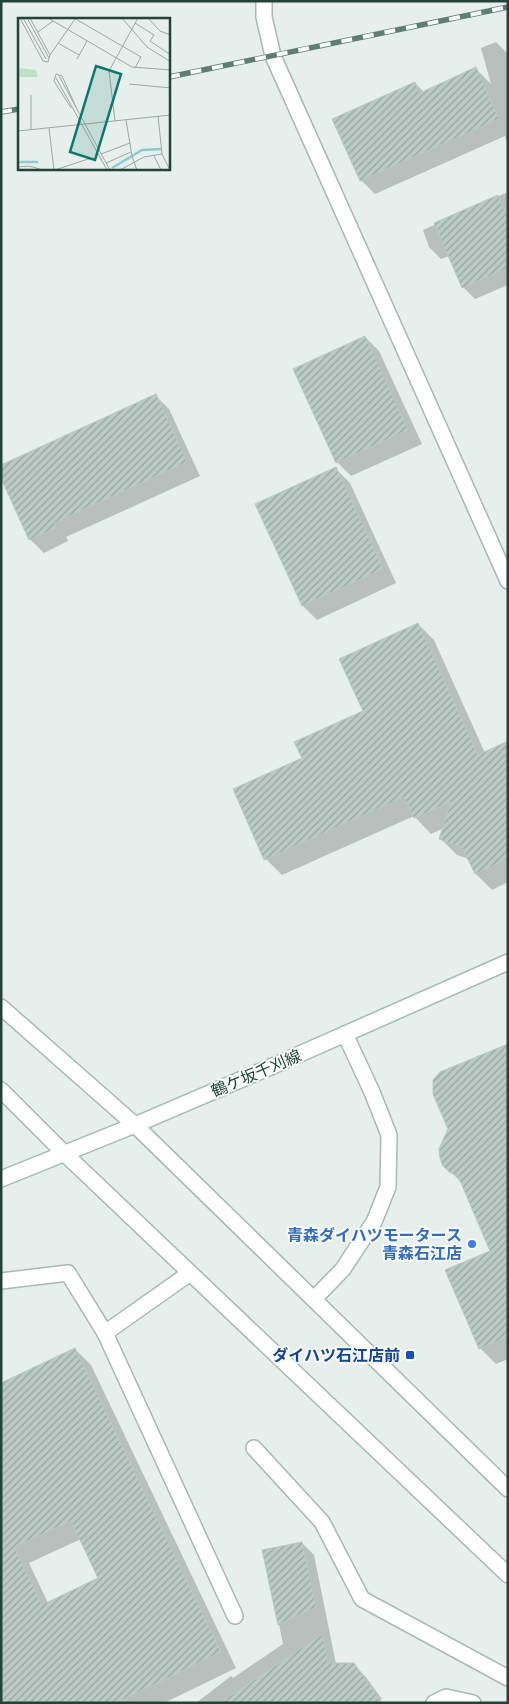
<svg xmlns="http://www.w3.org/2000/svg" width="509" height="1704" font-family="'Archivo Narrow','Noto Sans JP',sans-serif">
  <style>
    .shadow { fill: #0003; fill-rule: evenodd }
    .building { fill: url(#building-hatch); stroke: #b8c9c2; fill-rule: evenodd }
    .lines { fill: none; stroke-linecap: round; stroke-linejoin: round }
    .service-casing { stroke: #a8b8b2; stroke-width: 18 }
    .minor-casing { stroke: #a8b8b2; stroke-width: 18 }
    .tertiary-casing { stroke: #a8b8b2; stroke-width: 18 }
    .secondary-casing { stroke: #a4bbb3; stroke-width: 18 }
    .service { stroke: #fff; stroke-width: 15 }
    .minor { stroke: #fff; stroke-width: 15 }
    .tertiary { stroke: #fff; stroke-width: 15 }
    .secondary { stroke: #fff; stroke-width: 15 }
    .rail-casing { stroke: #5f7d75; stroke-width: 5.5 }
    .rail { stroke: #f7fbf9; stroke-width: 4; stroke-dasharray: 11; stroke-linecap: butt }
    .shop-dot { fill: #3f7fe0; stroke: #f7fbf9; stroke-width: 2 }
    .transit-dot { fill: #1a4fb4; stroke: #f7fbf9; stroke-width: 2 }
    .labels { text-anchor: middle; stroke-width: 4; stroke-linejoin: round; paint-order: stroke }
    .street-label { font-size: 16px; fill: #24423a; stroke: #f7fbf9 }
    .shop-label { font-size: 16px; font-weight: bold; fill: #366cbe; stroke: #f7fbf9; text-anchor: end }
    .transit-label { font-size: 16px; font-weight: bold; fill: #164399; stroke: #f7fbf9; text-anchor: end }
    .inset-river { fill: none; stroke: #8ec9d4; stroke-width: 2.5 }
    .inset-road { fill: none; stroke: #98aaa4; stroke-width: 1 }
    .view { fill: #0f766e; fill-opacity: 0.15; stroke: #0f766e; stroke-width: 2.5 }
    .inset-edge { fill: none; stroke: #24423a; stroke-width: 2.5 }
  </style>
  <defs>
    <pattern id="building-hatch" width="6" height="6" patternUnits="userSpaceOnUse" patternTransform="scale(1.25)"><rect width="6" height="6" fill="#bbcac4"/><path d="M-1 1l2-2M0 6l6-6M5 7l2-2" fill="none" stroke="#98a6a0"/></pattern>
  </defs>
  <rect width="100%" height="100%" fill="#e6efeb"/>
  <g class="shadow">
    <polygon points="496,42 508,54 508,145 505,136 375,194 361,180 415,83 424,92 476,69 491,84 481,48"/>
    <polygon points="508,192 508,285 475,299 463,287 449,256 441,259 429,247 423,230"/>
    <polygon points="365,337 379,351 422,444 351,476 337,462"/>
    <polygon points="156,396 169,409 200,476 66,537 68,541 44,553 30,539"/>
    <polygon points="336,469 350,483 396,583 317,620 303,606"/>
    <polygon points="418,624 434,640 485,753 508,743 508,882 492,890 476,874 469,859 457,855 441,839 444,828 431,834 414,816 282,875 266,859 234,790 303,759 364,711"/>
    <polygon points="508,1045 508,1359 496,1364 480,1348 492,1251 463,1184 444,1165"/>
    <path d="M75,1349l16,16 145,303 -72,35h-163v-319zM81,1539l18,40 -51,24 -19,-40z"/>
    <polygon points="302,1543 314,1555 336,1664 353,1664 365,1676 382,1699 376,1703 196,1703 231,1676 233,1678 283,1644 264,1551"/>
  </g>
  <g class="building">
    <polygon points="476,67 499,119 360,181 332,119 415,82 420,93"/>
    <polygon points="498,195 508,218 508,268 462,288 434,223"/>
    <polygon points="365,336 408,430 336,463 293,369"/>
    <polygon points="156,394 187,462 54,523 56,528 29,540 1,478 1,465"/>
    <polygon points="336,467 383,569 302,606 255,504"/>
    <polygon points="418,623 478,755 508,741 508,859 475,874 462,847 439,839 451,802 414,818 404,797 264,860 233,789 302,758 294,742 363,711 339,659"/>
    <polygon points="508,1044 508,1337 479,1349 445,1270 490,1251 458,1176 449,1172 443,1166 440,1158 439,1149 448,1129 433,1094 433,1080 440,1072"/>
    <path d="M75,1348l146,304 -105,51h-115v-320zM71,1521l27,57 -56,27 -28,-58z"/>
    <polygon points="302,1542 316,1607 278,1625 262,1550"/>
    <polygon points="322,1634 328,1663 354,1663 382,1703 220,1703"/>
  </g>
  <g class="lines">
    <g class="service-casing">
      <g id="service">
        <polyline points="190,1273 105,1333 235,1616"/>
        <polyline points="1,1281 68,1273 105,1333"/>
        <polyline points="314,1299 343,1269 374,1222 388,1187 389,1135 372,1092 345,1034"/>
        <polyline points="254,1448 322,1522 362,1599 508,1678"/>
      </g>
    </g>
    <g class="minor-casing">
      <g id="minor">
        <polyline points="264,1 264,17 273,56 508,581"/>
        <polyline points="434,1703 446,1697 473,1703"/>
      </g>
    </g>
    <g class="tertiary-casing">
      <g id="tertiary">
        <polyline points="1,1007 135,1125 508,1489"/>
        <polyline points="1,1090 64,1153 508,1575"/>
      </g>
    </g>
    <g class="secondary-casing">
      <polyline id="secondary" points="1,1179 135,1125 275,1065 508,962"/>
    </g>
    <use href="#service" class="service"/>
    <use href="#minor" class="minor"/>
    <use href="#tertiary" class="tertiary"/>
    <use href="#secondary" class="secondary"/>
    <g class="rail-casing">
      <g id="rail">
        <polyline points="169,77 508,7"/>
        <polyline points="1,112 19,109"/>
      </g>
    </g>
    <use href="#rail" class="rail"/>
  </g>
  <circle class="shop-dot" cx="472" cy="1244" r="5"/>
  <rect class="transit-dot" x="405" y="1350" width="10" height="10" rx="2.5"/>
  <g class="labels">
    <g class="street-label">
      <text transform="translate(256 1073) rotate(-23)" y="6">鶴ケ坂千刈線</text>
    </g>
    <g class="shop-label">
      <text x="462" y="1241">青森ダイハツモータース<tspan x="462" dy="18">青森石江店</tspan></text>
    </g>
    <g class="transit-label">
      <text x="400" y="1361">ダイハツ石江店前</text>
    </g>
  </g>
  <g transform="translate(18 18)">
    <rect width="152" height="152" fill="#e6efeb"/>
    <path d="M0,50l18,2 2,7h-20z" fill="#bfe0c8"/>
    <path class="inset-river" d="M0,144h20M94,150l30,-18 19,-1"/>
    <path class="inset-road" d="M2,0l23,43 5,1 2,-7 -20,-37M5,0l23,41M9,0l22,40M30,0l84,49 39,3M56,0l67,39 -6,11M104,0l25,29 24,15M130,0l12,13 11,4M117,5l19,12 -4,6 21,14M20,14l15,-11M40,25l21,12M32,37l25,-36M59,41l10,-18M41,58l51,94M38,60l51,92M111,66l42,4M53,90l-17,-27 2,-7 6,2 14,31M140,98l4,38 8,16M108,102l6,36 5,14M97,103l-6,-50 29,-53M31,110l5,42M13,111v-34M0,113l153,-16M83,136l29,-11M136,138l7,14M88,145l25,-11M0,149l11,-1 14,4M37,152l33,-11 8,1M102,152l24,-13 18,-3"/>
    <path class="view" d="M78,48l25,8 -26,86 -25,-8z"/>
    <rect width="152" height="152" class="inset-edge"/>
  </g>
  <rect width="509" height="1704" fill="none" stroke="#24423a" stroke-width="5"/>
</svg>
